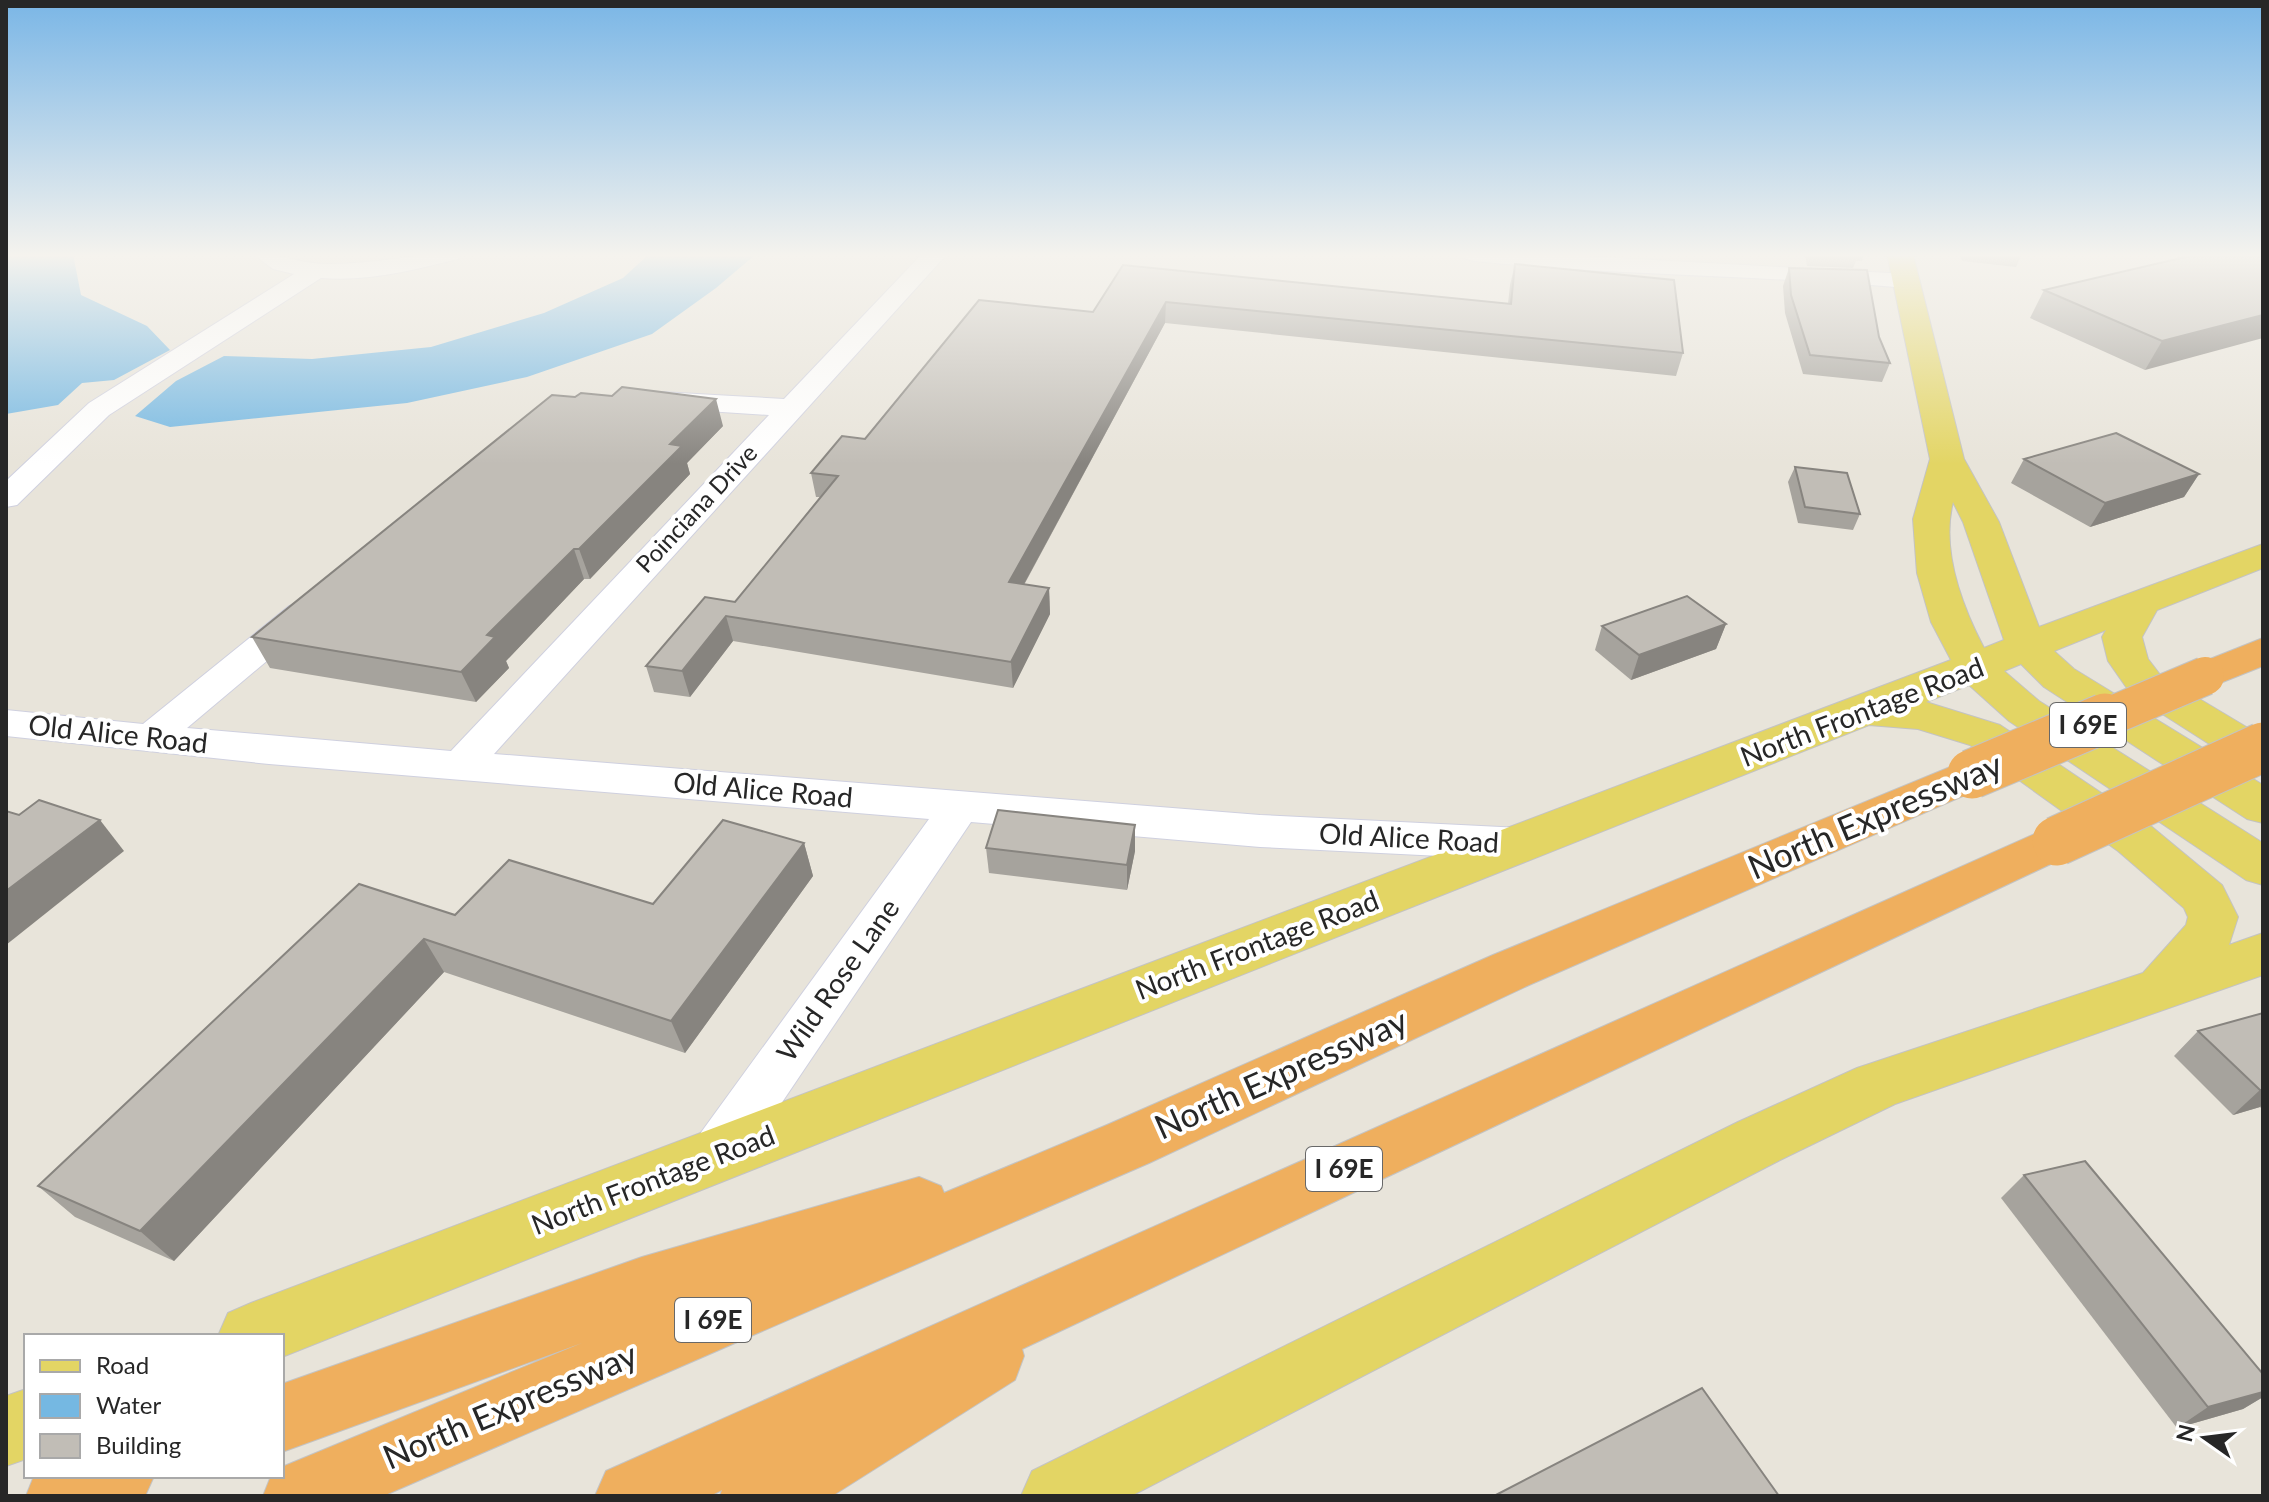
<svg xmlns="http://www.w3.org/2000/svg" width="2269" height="1502" font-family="Lato,sans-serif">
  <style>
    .water { fill: #75b8e2 }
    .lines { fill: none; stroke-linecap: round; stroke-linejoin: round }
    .minor-casing { stroke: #cfd0df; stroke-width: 2 }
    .major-casing { stroke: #c3c3c3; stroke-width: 2 }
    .highway-casing { stroke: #c3c3c3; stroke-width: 2 }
    .minor { fill: #fff; fill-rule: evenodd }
    .major { fill: #e3d564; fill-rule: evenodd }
    .highway { fill: #efaf5e; fill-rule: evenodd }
    .highway-bridge-far1-casing { stroke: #c3c3c3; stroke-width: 40; stroke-linecap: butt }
    .highway-bridge-casing { stroke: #c3c3c3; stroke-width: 51; stroke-linecap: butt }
    .highway-bridge-far1 { stroke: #efaf5e; stroke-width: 38 }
    .highway-bridge { stroke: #efaf5e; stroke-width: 49 }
    .wall { fill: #a6a39d }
    .shaded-wall { fill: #87847f }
    .building { fill: #c1bdb6; stroke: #87847f; stroke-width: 2 }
    .labels { text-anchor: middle; stroke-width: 8; stroke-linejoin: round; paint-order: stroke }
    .far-street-label { font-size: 24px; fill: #272727; stroke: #fff }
    .shield { fill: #fff; stroke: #686868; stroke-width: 2 }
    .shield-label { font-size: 26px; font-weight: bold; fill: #272727 }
    .street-label { font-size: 28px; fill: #272727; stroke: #fff }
    .near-street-label { font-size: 34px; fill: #272727; stroke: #fff }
  </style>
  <rect width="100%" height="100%" fill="#e8e4da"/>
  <g class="water">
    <polygon points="6,254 73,254 81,295 147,326 170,350 114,380 82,383 58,405 6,414"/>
    <polygon points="649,254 756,254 716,288 652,334 527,377 407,403 170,427 135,416 176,381 224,356 312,359 431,347 544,313 623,278"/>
  </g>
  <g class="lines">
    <g class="minor-casing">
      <g id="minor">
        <path d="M253,254c29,0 50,11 79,10 44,0 86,-11 130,-10l-4,5c-44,11 -91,23 -137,19l-212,137 -92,90 -11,2v-26l83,-78 205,-129 -21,-5z"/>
        <polygon points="922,254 947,254 494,754 1260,815 1521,828 1536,833 1543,844 1536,855 1521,860 1260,847 971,822 735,1172 716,1180 697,1172 689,1155 697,1138 929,819 269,764 6,736 6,710 143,724 289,606 301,603 313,606 319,614 313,622 187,728 451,751 769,415 661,408 651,406 647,400 651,394 661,392 784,399"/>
        <path d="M1462,254h82l363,20 8,2 4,5 -4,5 -8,2c-144,-13 -289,-12 -433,-27l-8,-2z"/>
      </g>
    </g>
    <g class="major-casing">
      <g id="major">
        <path d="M1887,254h26l51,205 35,63 40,105 224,-83v24l-106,42 -15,27 6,22 13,17 102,61v35l-16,-4 -116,-74 -23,-33 -6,-24 4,-7 -52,21 20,18 189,116v38l-16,-4 -203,-132 -23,-23 -17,7 35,30 224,142v42l-17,-5 -237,-159 -40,-36 -43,17 74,23 152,102 70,58 16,32 -9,28 34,-12v42l-368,129 -115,56 -649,336h-110l11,-25 706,-349 119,-54 286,-95 43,-48 2,-8 -4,-9 -66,-57 -148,-106 -52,-16 -49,-4 -1587,632v-21h-64l10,-23 23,-10 1700,-643 -20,-38 -14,-49 -4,-54 17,-60zM1953,502l10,20 41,118 -20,8c-22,-42 -43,-98 -31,-146z"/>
        <polygon points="26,1389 26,1459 6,1466 6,1396"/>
      </g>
    </g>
    <g class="highway-casing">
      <g id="highway">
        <polygon points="2263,638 2263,666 2205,689 2190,685 2184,676 2190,667"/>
        <polygon points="1972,758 1988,763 1994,774 1988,785 1529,985 1149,1163 383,1496 263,1496 271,1476 282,1476 282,1467 582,1343 282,1452 282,1384 642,1257 919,1177 941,1186 944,1193 1107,1125 1493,955"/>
        <polygon points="2057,824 2074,829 2081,841 2074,853 1022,1349 1024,1356 1015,1380 832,1496 720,1496 722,1490 710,1496 595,1496 606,1471"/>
        <polygon points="34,1476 154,1476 145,1496 26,1496"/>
      </g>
    </g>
    <use href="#minor" class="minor"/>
    <use href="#major" class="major"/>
    <use href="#highway" class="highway"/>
    <g class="highway-bridge-far1-casing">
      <polyline id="highway-bridge-far1" points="2101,720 2205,676"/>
    </g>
    <g class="highway-bridge-casing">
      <g id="highway-bridge">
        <polyline points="1972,774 2105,718"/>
        <polyline points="2057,841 2263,747"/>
      </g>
    </g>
    <use href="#highway-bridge-far1" class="highway-bridge-far1"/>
    <use href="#highway-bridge" class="highway-bridge"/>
  </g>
  <g class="wall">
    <polygon points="1805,254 1864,254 1862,261 1856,261 1853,268 1807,266"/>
    <polygon points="1959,254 2022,254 2016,267 1962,261"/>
    <polygon points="2263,254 2145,370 2030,318 2044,290"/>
    <polygon points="1515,264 1683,353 1676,376 1165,323 1024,585 1049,588 1050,614 1013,688 733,641 690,697 654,692 646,666 735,602 820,497 816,497 811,473 865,439 1093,312 1123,265 1508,304 1510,285"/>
    <polygon points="1789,268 1890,363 1882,382 1803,374 1785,313 1783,286"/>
    <polygon points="575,397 723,426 687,463 690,474 590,579 584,579 506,661 509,668 476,702 270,668 252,637"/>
    <polygon points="2024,459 2199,474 2184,497 2090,527 2011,483"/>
    <polygon points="1795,467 1860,514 1853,530 1798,523 1788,482"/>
    <polygon points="1726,624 1716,649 1631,680 1595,650 1602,626"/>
    <polygon points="804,843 813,876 685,1053 444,972 174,1261 75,1217 38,1186 455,915 653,904"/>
    <polygon points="986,848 1135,851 1127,890 989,873"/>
    <polygon points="2263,1013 2263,1110 2260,1107 2233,1115 2174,1056 2198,1031"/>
    <polygon points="2024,1175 2263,1374 2263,1397 2243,1409 2177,1428 2001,1198"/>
  </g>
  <g class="shaded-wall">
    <polygon points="1166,302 1165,323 1011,608 1009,582"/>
    <polygon points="2263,315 2263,338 2145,370 2162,341"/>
    <polygon points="716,399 723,426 687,463 690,474 590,579 579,549 670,444"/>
    <polygon points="2199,474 2184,497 2090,527 2105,503"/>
    <polygon points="574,549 584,579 506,661 509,668 476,702 461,672 487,635"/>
    <polygon points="1049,588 1050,614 1013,688 1011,662"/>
    <polygon points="726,616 733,641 690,697 682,671"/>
    <polygon points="1726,624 1716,649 1631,680 1639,655"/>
    <polygon points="100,820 124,851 6,945 6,891"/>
    <polygon points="1135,825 1135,851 1127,890 1127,865"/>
    <polygon points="804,843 813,876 685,1053 671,1021"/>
    <polygon points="424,939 444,972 174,1261 140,1231"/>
    <polygon points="2260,1090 2263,1090 2263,1104 2260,1107 2233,1115"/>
    <polygon points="2263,1392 2263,1397 2243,1409 2177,1428 2208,1407"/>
  </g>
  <g class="building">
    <polygon points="2198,254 2263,254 2263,315 2162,341 2044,290"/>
    <polygon points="1515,264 1674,280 1683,353 1166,302 1009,582 1049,588 1011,662 726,616 682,671 646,666 705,597 735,602 838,476 811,473 842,436 865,439 979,300 1093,312 1123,265 1511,304"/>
    <polygon points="1789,268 1867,270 1879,337 1890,363 1810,355 1791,295"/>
    <polygon points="622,387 716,399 670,444 682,446 579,549 574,549 487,635 495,637 461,672 252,637 552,395 575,397 581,393 612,396"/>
    <polygon points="2116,433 2199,474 2105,503 2024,459"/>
    <polygon points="1795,467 1847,473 1860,514 1805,507"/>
    <polygon points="1687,596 1726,624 1639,655 1602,626"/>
    <polygon points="39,800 100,820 6,891 6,811 19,815"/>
    <polygon points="998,810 1135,825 1127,865 986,848"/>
    <polygon points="723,820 804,843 671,1021 424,939 140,1231 38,1186 359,884 455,915 509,860 653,904"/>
    <polygon points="2263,1013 2263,1090 2260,1090 2198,1031"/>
    <polygon points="2085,1161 2263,1374 2263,1392 2208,1407 2024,1175"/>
    <polygon points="1702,1388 1779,1496 1494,1496"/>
  </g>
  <linearGradient id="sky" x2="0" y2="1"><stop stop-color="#7ab6e6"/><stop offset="0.55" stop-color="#f5f3ee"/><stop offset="1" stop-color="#f5f3ee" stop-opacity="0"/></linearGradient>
  <rect width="2269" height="464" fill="url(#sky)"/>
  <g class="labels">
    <g class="far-street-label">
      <text transform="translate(697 509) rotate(-47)" y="8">Poinciana Drive</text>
    </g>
    <g class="shield">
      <rect x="2050" y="703" width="76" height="44" rx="6"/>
      <rect x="1306" y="1147" width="76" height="44" rx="6"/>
      <rect x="675" y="1298" width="76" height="44" rx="6"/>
    </g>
    <g class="shield-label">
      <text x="2088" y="734">I 69E</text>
      <text x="1344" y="1178">I 69E</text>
      <text x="713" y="1329">I 69E</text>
    </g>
    <g class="street-label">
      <text transform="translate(1862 712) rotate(-21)" y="10">North Frontage Road</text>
      <text transform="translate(118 734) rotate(6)" y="10">Old Alice Road</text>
      <text transform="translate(763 790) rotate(5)" y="10">Old Alice Road</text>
      <text transform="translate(1409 838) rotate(3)" y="10">Old Alice Road</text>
      <text transform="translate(1257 945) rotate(-21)" y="10">North Frontage Road</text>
      <text transform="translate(838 980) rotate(-55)" y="10">Wild Rose Lane</text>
      <text transform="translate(653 1180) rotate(-21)" y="10">North Frontage Road</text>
    </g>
    <g class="near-street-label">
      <text transform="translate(1875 816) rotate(-23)" y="12">North Expressway</text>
      <text transform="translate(1281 1074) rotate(-24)" y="12">North Expressway</text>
      <text transform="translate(510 1406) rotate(-23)" y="12">North Expressway</text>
    </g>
  </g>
  <rect width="2269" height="1502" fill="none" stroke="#272727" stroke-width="16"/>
  <rect x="24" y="1334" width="260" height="144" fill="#ffffff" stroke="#a9a9a9" stroke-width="2"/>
  <rect x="40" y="1360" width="40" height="12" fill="#e3d564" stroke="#a9a9a9" stroke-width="2"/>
  <text x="96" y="1374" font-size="24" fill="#272727">Road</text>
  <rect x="40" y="1394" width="40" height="24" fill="#75b8e2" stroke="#a9a9a9" stroke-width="2"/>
  <text x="96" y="1414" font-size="24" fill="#272727">Water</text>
  <rect x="40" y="1434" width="40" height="24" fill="#c1bdb6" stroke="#a9a9a9" stroke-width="2"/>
  <text x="96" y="1454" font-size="24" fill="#272727">Building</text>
  <g transform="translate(2205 1438) rotate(284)" stroke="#ffffff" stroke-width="6" paint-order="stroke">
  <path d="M0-6L14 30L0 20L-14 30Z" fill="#272727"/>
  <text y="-12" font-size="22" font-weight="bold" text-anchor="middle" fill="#272727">N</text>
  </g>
</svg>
